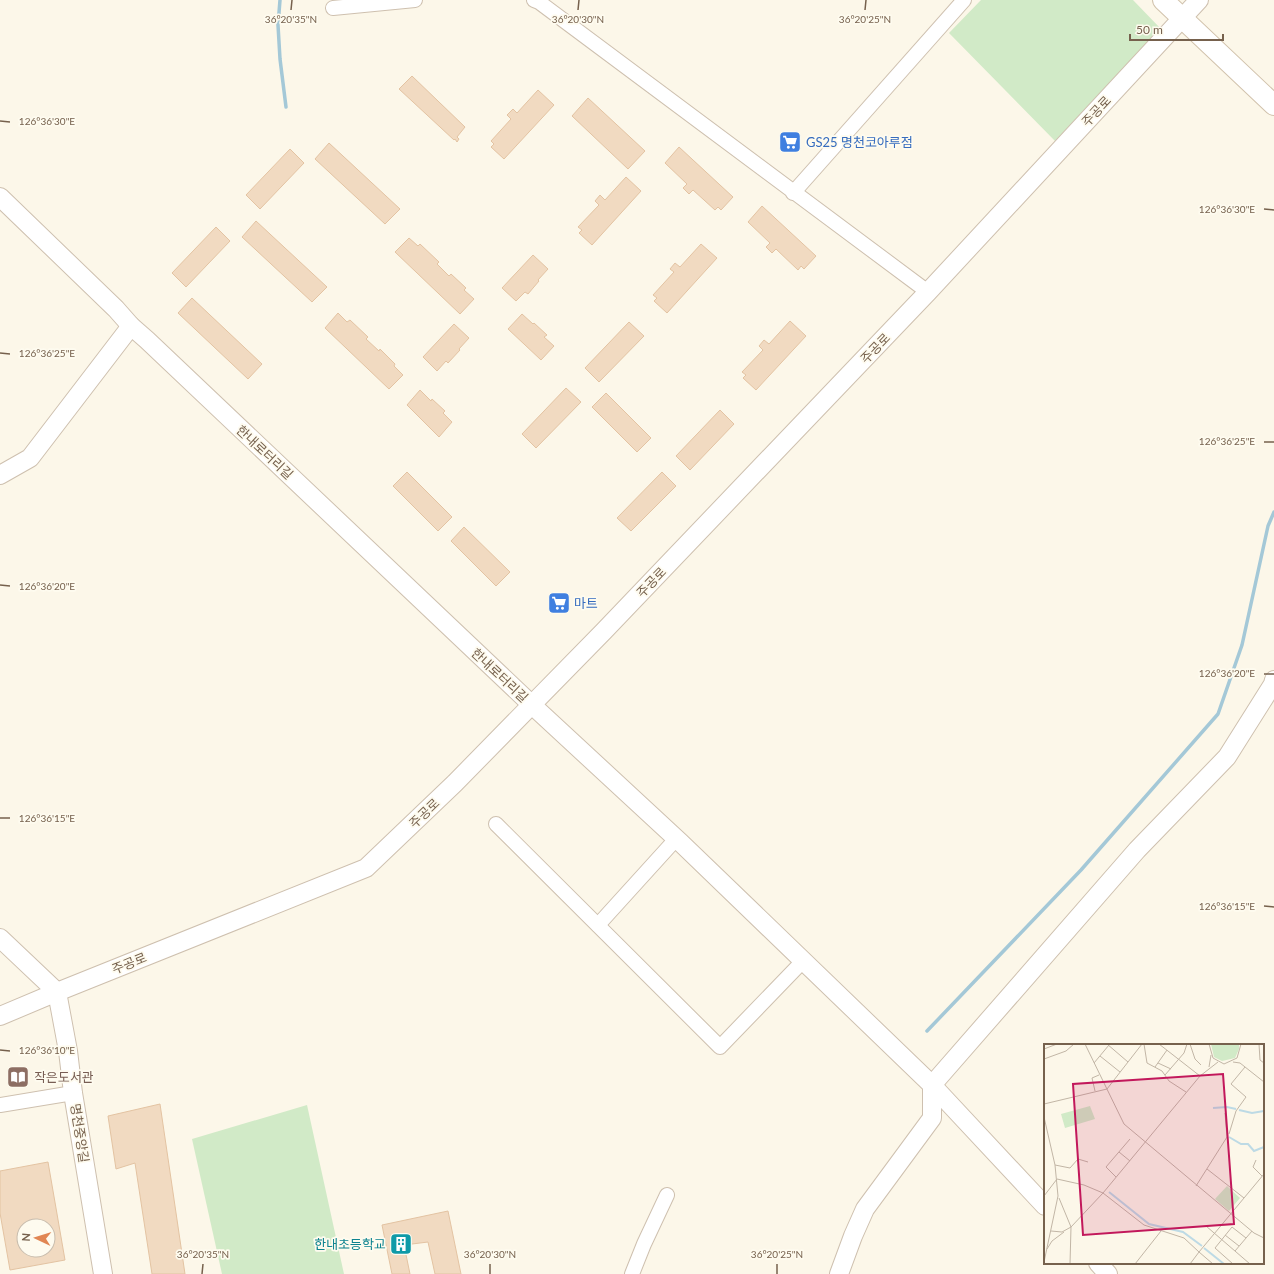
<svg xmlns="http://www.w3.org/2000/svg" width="1274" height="1274" font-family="Lato,'Noto Sans KR',sans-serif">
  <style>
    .green { fill: #d1eac7 }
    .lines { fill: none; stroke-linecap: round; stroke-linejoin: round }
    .stream { stroke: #a4c8d7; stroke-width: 3.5 }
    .building { fill: #f1dac1; stroke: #e3c3a2; fill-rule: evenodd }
    .minor-casing { stroke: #cec0af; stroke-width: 16 }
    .tertiary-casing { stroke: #cec0af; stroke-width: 20 }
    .secondary-casing { stroke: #d1c2ac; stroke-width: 22 }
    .minor { stroke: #fff; stroke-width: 14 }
    .tertiary { stroke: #fff; stroke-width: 18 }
    .secondary { stroke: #fff; stroke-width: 20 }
    .ticks { fill: none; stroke: #76614d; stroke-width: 1.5 }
    .labels { text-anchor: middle; stroke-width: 3.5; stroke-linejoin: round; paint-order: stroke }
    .street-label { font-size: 13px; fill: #76614d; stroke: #fefbef }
    .shop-label { font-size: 13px; fill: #366cbe; stroke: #fefbef; text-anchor: start }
    .education-label { font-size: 13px; fill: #785e54; stroke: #fefbef; text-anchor: start }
    .culture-label { font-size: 13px; fill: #0d838f; stroke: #fefbef; text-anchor: end }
    .inset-river { fill: none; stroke: #bddae5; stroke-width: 2 }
    .inset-road { fill: none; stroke: #c2b6a6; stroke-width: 1 }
    .view { fill: #c2185b; fill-opacity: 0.15; stroke: #c2185b; stroke-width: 2 }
    .inset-edge { fill: none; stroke: #76614d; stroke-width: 2 }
    .ticks-label { font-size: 10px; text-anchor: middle; fill: #76614d; stroke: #fefbef; stroke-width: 3.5; stroke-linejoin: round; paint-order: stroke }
  </style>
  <rect width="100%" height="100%" fill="#fcf7e9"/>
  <g class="green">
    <polygon points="981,0 1133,0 1161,29 1117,75 1055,141 949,33"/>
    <polygon points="307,1105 344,1274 222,1274 192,1139"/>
  </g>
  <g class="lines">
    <g class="stream">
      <polyline points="280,0 278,25 280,59 286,107"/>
      <polyline points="927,1031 1081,870 1218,714 1242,645 1268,526 1274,512"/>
    </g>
  </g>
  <g class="building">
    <polygon points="412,76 465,127 457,137 459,139 457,142 455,139 454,140 399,89"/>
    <polygon points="538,90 554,105 504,159 491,147 494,144 491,141 511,119 507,115 513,109 517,113"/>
    <polygon points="588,98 645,151 628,169 572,116"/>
    <polygon points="329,143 400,209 385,224 315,159"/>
    <polygon points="679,147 733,197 721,210 718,207 715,210 693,190 689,194 683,188 687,184 665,163"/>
    <polygon points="290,149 304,163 260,209 246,195"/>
    <polygon points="626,177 641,191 592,245 579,233 582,230 578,227 599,205 595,201 600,195 605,200"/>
    <polygon points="762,206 816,256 804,269 801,266 798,270 776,249 772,253 766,247 770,243 748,222"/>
    <polygon points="256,221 327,287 312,302 242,237"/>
    <polygon points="216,227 230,241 186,287 172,273"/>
    <polygon points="409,238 418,246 420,244 439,262 437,264 449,276 451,274 466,288 464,290 474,299 460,314 395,252"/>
    <polygon points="701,244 717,258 667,313 654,301 657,298 653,295 674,272 670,269 675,263 680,267"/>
    <polygon points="533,255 548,269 538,280 539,281 528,294 525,292 516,301 502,288"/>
    <polygon points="192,298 262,364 248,379 178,313"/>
    <polygon points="338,313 347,322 350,320 368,337 366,339 379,351 380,349 395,364 394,366 403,375 389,389 325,328"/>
    <polygon points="522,314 533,324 534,323 547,335 544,337 554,346 541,360 508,329"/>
    <polygon points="790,321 806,336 756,390 743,378 746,375 742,372 763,350 759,346 764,340 769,344"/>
    <polygon points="629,322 644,336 599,382 585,368"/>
    <polygon points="454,324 469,338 459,349 460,350 448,363 446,361 437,371 423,357"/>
    <polygon points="566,388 581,402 536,448 522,434"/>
    <polygon points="420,390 431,401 432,399 445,411 443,413 452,422 439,437 407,405"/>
    <polygon points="606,393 651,438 637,452 592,407"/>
    <polygon points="720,410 734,424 690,470 676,456"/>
    <polygon points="407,472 452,517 438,531 393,486"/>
    <polygon points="662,472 676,486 631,531 617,518"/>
    <polygon points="464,527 510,572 496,586 451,541"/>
    <polygon points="160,1104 185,1274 152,1274 135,1163 116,1169 108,1116"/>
    <path d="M48,1162l17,98 -55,10 -10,-57v-42zM24,1226h24v24h-24z"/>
    <polygon points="448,1211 461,1274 435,1274 428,1242 404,1245 410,1274 392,1274 382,1225"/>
  </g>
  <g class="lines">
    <g class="minor-casing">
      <g id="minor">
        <polyline points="534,0 539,2 928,292"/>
        <polyline points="333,8 415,0"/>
        <polyline points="793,193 964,0"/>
        <polyline points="496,824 720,1047 803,961"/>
        <polyline points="598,925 676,839"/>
        <polyline points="0,1105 73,1093"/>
        <polyline points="632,1274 644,1244 667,1195"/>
      </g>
    </g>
    <g class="tertiary-casing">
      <g id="tertiary">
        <polyline points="0,197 116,309 131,326 147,340 532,705 680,842 932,1085 1045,1206"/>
        <polyline points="0,475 30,458 131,326"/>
        <polyline points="0,938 57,992 68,1051 73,1093 103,1274"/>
        <polyline points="0,1016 57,992 366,868 455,783 604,631 928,292 1199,0"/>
        <polyline points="1098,1263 1108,1274"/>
        <polyline points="839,1274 853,1236 865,1209 932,1118 932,1085 1137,850 1227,757 1273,684 1274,680"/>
      </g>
    </g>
    <g class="secondary-casing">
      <polyline id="secondary" points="1163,0 1274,105"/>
    </g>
    <use href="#minor" class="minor"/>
    <use href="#tertiary" class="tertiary"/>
    <use href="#secondary" class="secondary"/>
  </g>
  <path class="ticks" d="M291,10l1,-10M578,10l1,-10M865,10l1,-10M0,121l10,1M1264,209l10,1M0,353l10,1M1264,442h10M0,585l10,1M1264,674h10M0,818h10M1264,906l10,1M0,1050l10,1M202,1274l1,-10M490,1274v-10M777,1274v-10"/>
  <defs>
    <g id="supermarket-square" transform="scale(1.15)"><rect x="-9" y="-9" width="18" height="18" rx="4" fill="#3f7fe0" stroke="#fefbef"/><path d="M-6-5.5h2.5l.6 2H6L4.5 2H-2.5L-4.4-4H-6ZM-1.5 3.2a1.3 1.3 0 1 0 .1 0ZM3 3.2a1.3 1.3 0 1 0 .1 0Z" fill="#fff"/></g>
    <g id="library-square" transform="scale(1.15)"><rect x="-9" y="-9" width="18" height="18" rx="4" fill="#8d6e63" stroke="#fefbef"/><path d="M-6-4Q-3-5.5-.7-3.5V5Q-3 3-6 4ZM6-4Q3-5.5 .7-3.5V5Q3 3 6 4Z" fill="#fff"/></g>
    <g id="building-square" transform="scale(1.15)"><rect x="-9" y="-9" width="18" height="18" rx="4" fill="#0f9aa8" stroke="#fefbef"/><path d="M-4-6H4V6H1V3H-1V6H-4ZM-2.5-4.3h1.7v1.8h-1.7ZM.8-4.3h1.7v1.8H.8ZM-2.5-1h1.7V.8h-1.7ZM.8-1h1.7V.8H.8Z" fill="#fff"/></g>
  </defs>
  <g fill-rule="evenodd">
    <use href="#supermarket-square" x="790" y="142"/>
    <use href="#supermarket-square" x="559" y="603"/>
    <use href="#library-square" x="18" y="1077"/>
    <use href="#building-square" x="401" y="1244"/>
  </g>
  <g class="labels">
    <g class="street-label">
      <text transform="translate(1096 111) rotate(-47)" y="5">주공로</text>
      <text transform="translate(875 348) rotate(-46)" y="5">주공로</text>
      <text transform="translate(265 452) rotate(43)" y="5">한내로터리길</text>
      <text transform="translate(651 582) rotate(-46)" y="5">주공로</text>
      <text transform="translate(500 675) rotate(43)" y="5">한내로터리길</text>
      <text transform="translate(424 813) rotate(-44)" y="5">주공로</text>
      <text transform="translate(129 963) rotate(-22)" y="5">주공로</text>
      <text transform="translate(80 1133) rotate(81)" y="5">명천중앙길</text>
    </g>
    <g class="shop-label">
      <text x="806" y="147">GS25 명천코아루점</text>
      <text x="574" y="608">마트</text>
    </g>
    <g class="education-label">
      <text x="34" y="1082">작은도서관</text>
    </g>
    <g class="culture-label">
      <text x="386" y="1249">한내초등학교</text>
    </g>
  </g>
  <g transform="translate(1044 1044)">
    <rect width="220" height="220" fill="#fcf7e9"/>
    <path d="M167,0h28v5l-4,9 -13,3 -8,-4zM46,62l5,13 -30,9 -4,-14zM183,142l13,12 -11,13 -14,-12z" fill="#d1eac7"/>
    <path class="inset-river" d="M169,64l14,-1 9,2M195,66l13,3 12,-2M185,93l12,7h7l6,7 10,-4M65,148l40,32 34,8 19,14M160,204l20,16"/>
    <path class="inset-road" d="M41,0l39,80 130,109 10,5M63,0l21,18M100,0l3,19 15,8 7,10 17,11M115,0l41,32M146,0l5,15 6,6M165,0l4,14 11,6 13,-6 4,-14M215,0l1,16 4,3M0,5l13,-5M56,12l20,16M0,15l22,-8 8,-7M189,18l7,1 24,19M50,19l15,-18M114,19l13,6M111,23l12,-17M165,23l2,-12M121,31l19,-22 3,-9M51,47l-3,-13 7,-3M0,60l63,-15 35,-45M0,73l11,48 3,31 -14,66M185,90l7,-23 10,-14 -15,-13 14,-17M75,108l11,9M212,116l-3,7 9,9M11,121l15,3 8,-9 10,3M163,125l37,29M72,133l-10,-10 24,-28M152,142l31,-49 -2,-24M0,152l13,-17 27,6 19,8 41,32 40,13 15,14M15,154l12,29 -1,37M162,182l44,38M7,187l11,1 9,-5 32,-34 97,-117 18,-14M181,191l14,11M3,205l5,-8 12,-9M191,207l17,-20M155,208l65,-78M91,220l26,-33M146,220l9,-12 14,12M189,220l-18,-16 17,-21 14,11"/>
    <path class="view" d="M179,30l11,150 -151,11 -10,-151z"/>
    <rect width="220" height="220" class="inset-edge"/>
  </g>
  <g class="ticks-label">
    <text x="291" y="23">36°20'35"N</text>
    <text x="578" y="23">36°20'30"N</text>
    <text x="865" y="23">36°20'25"N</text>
    <text x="47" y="125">126°36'30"E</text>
    <text x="1227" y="213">126°36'30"E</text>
    <text x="47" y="357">126°36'25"E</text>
    <text x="1227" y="445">126°36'25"E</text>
    <text x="47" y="590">126°36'20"E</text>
    <text x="1227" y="677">126°36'20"E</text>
    <text x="47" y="822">126°36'15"E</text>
    <text x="1227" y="910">126°36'15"E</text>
    <text x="47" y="1054">126°36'10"E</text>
    <text x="203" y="1258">36°20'35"N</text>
    <text x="490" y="1258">36°20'30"N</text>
    <text x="777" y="1258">36°20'25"N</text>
  </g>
  <g transform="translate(36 1238) rotate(274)"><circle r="19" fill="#fefbef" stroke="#c8bdae"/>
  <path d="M0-3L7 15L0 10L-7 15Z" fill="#e18653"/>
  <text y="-6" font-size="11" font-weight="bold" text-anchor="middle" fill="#76614d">N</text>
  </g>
  <path d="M1130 34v6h93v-6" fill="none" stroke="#76614d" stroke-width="2"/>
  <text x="1136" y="34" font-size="12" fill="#76614d" stroke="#fefbef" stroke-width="3" paint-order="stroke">50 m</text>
</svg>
